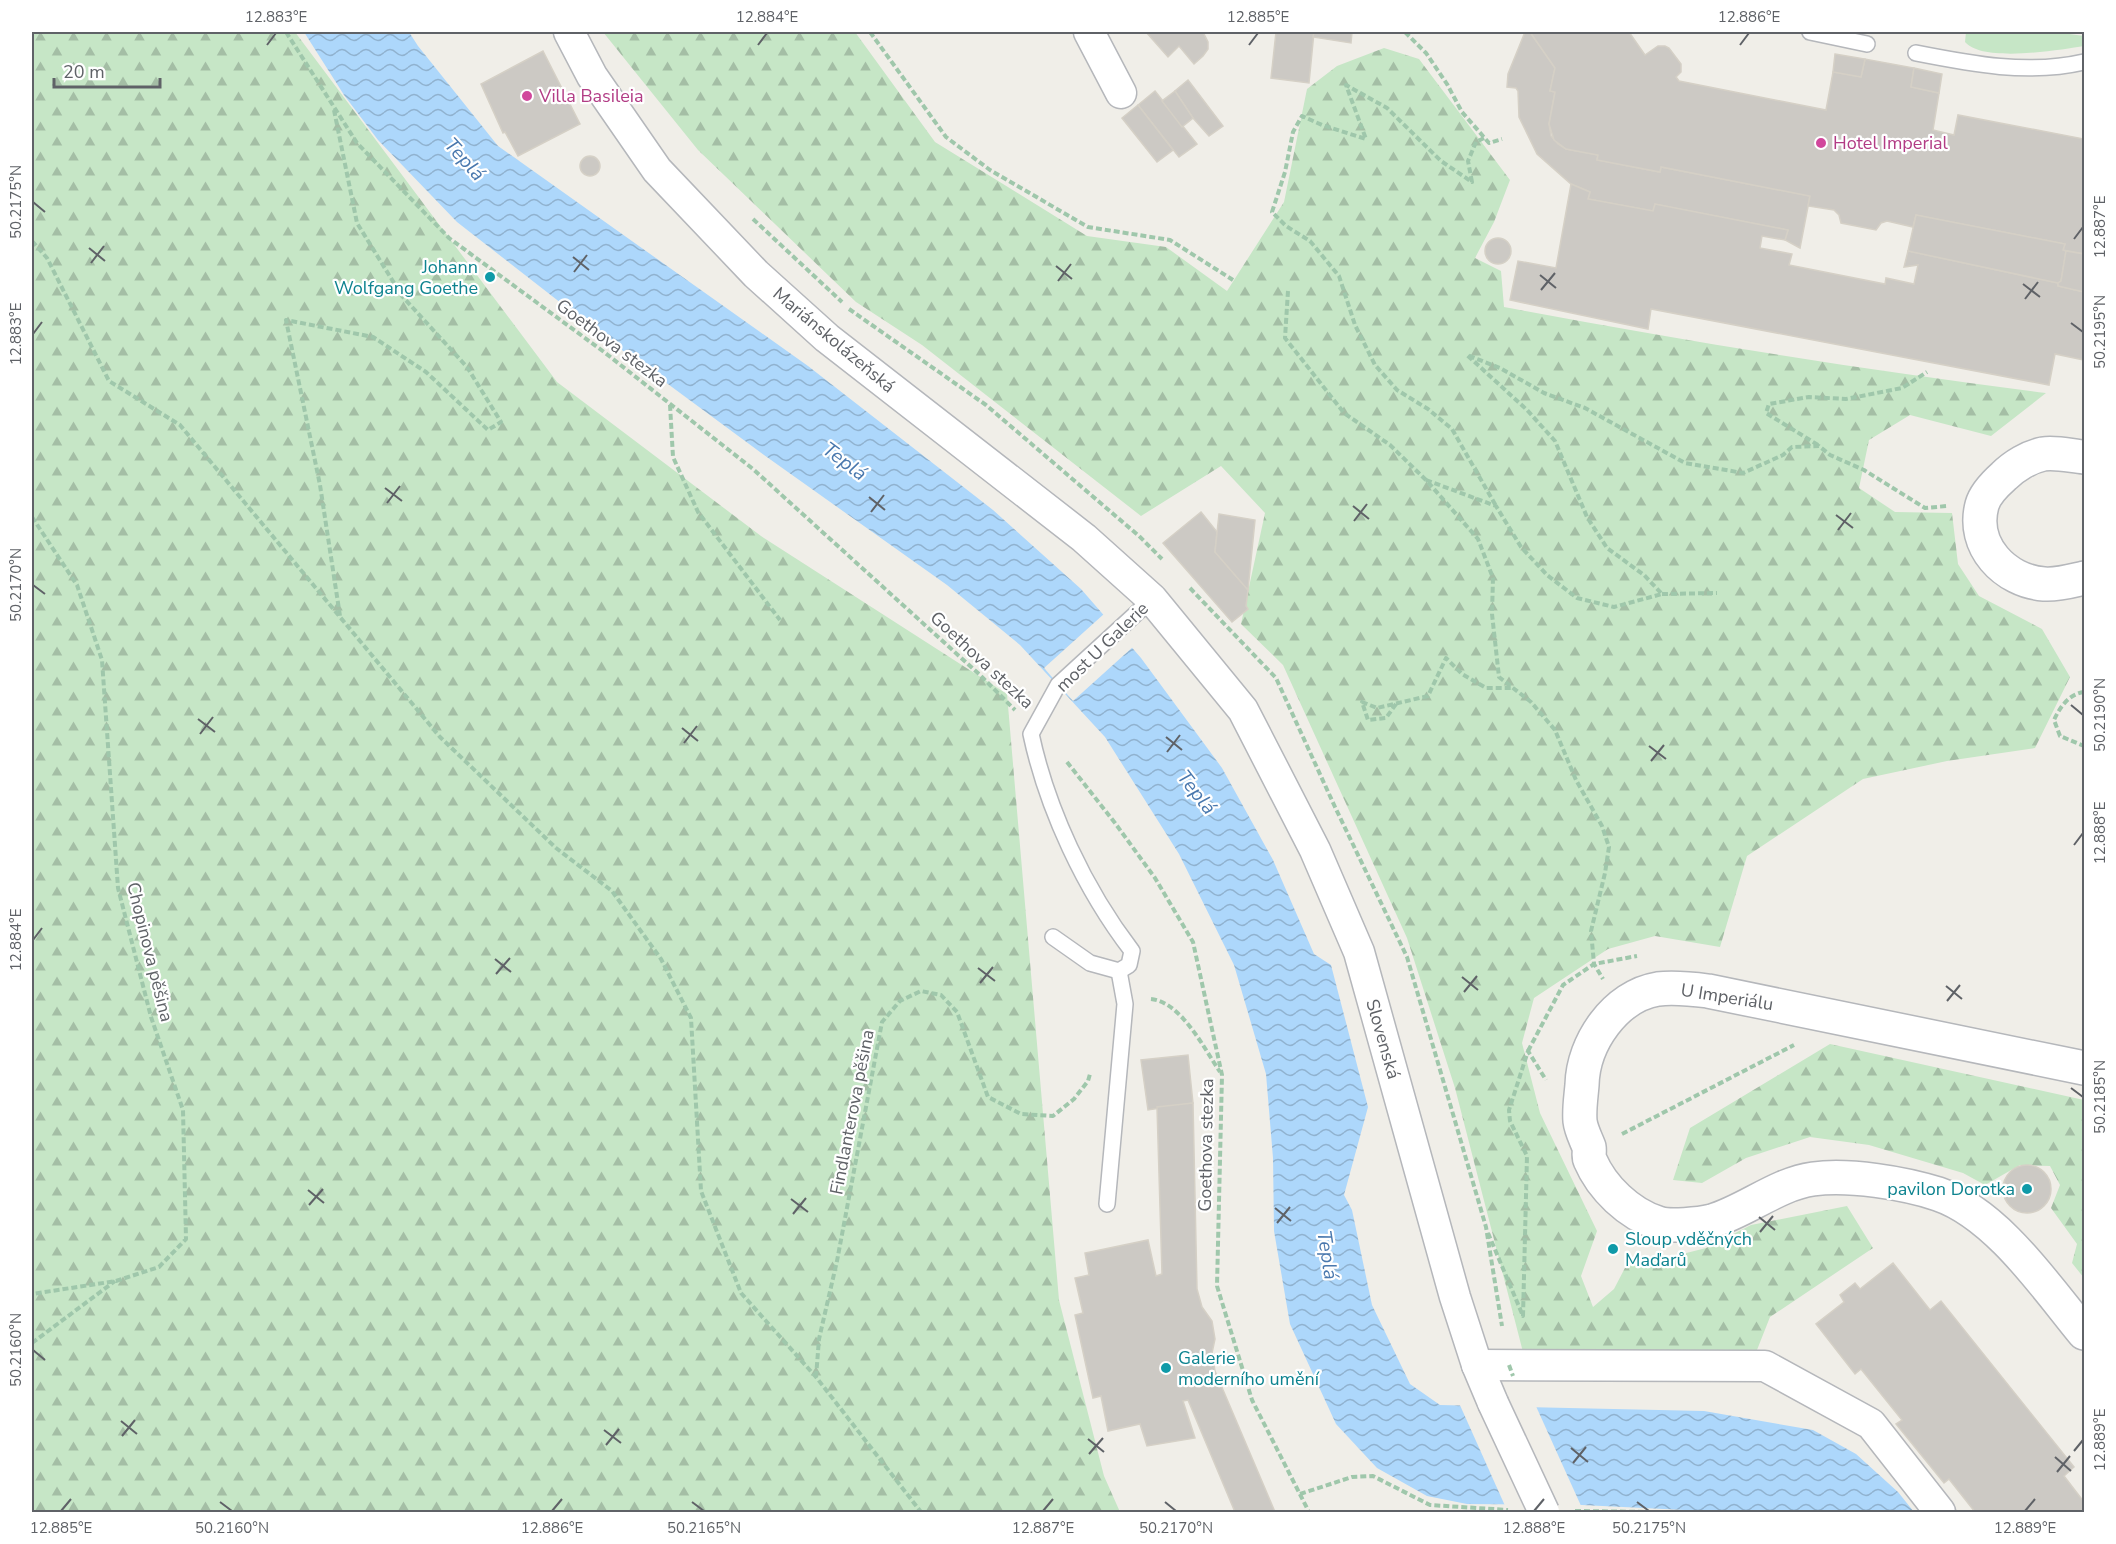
<svg xmlns="http://www.w3.org/2000/svg" width="2116" height="1544" font-family="'Nunito Sans',sans-serif">
  <style>
    .green { fill: #c6e6c6 }
    .forest { fill: url(#forest-firs) }
    .water { fill: url(#water-waves) }
    .pier { fill: #f0eee8 }
    .building { fill: #ccc9c4; stroke: #d5d0c6; stroke-width: 1.5 }
    .lines { fill: none; stroke-linecap: round; stroke-linejoin: round }
    .service-casing { stroke: #b5b7bb; stroke-width: 18 }
    .minor-casing { stroke: #b5b7bb; stroke-width: 33 }
    .tertiary-casing { stroke: #b5b7bb; stroke-width: 36 }
    .path { stroke: #9fc7ab; stroke-width: 4; stroke-dasharray: 6 3; stroke-linecap: butt }
    .service { stroke: #fff; stroke-width: 15 }
    .minor { stroke: #fff; stroke-width: 30 }
    .tertiary { stroke: #fff; stroke-width: 33 }
    .minor-bridge-casing { stroke: #b5b7bb; stroke-width: 33; stroke-linecap: butt }
    .path-bridge { stroke: #9fc7ab; stroke-width: 4; stroke-dasharray: 6 3; stroke-linecap: butt }
    .minor-bridge { stroke: #fff; stroke-width: 30 }
    .ticks { fill: none; stroke: #5f6267; stroke-width: 2 }
    .hotel-dot { fill: #d1479c; stroke: #fff; stroke-width: 2 }
    .culture-dot { fill: #0f9aa8; stroke: #fff; stroke-width: 2 }
    .labels { text-anchor: middle; stroke-width: 4.5; stroke-linejoin: round; paint-order: stroke }
    .hotel-label { font-size: 18px; fill: #b23c85; stroke: #fff; text-anchor: start }
    .culture-label { font-size: 18px; fill: #0d838f; stroke: #fff; text-anchor: end }
    .street-label { font-size: 18px; fill: #5f6267; stroke: #fff }
    .water-label { font-size: 20px; font-style: italic; fill: #4978ae; stroke: #fff }
    .neatline { fill: none; stroke: #5f6267; stroke-width: 2 }
    .ticks-label { font-size: 15px; text-anchor: middle; fill: #5f6267 }
  </style>
  <defs>
    <pattern id="forest-firs" width="22" height="20" patternUnits="userSpaceOnUse" patternTransform="scale(1.5)"><rect width="22" height="20" fill="#c6e6c6"/><path d="M5 1l3.5 6h-7zM16 11l3.5 6h-7z" fill="#a4bea5"/></pattern>
    <pattern id="water-waves" width="16" height="10" patternUnits="userSpaceOnUse" patternTransform="scale(1.5)"><rect width="16" height="10" fill="#add7fb"/><path d="M0 5q4-4 8 0t8 0" fill="none" stroke="#90b2cf"/></pattern>
  </defs>
  <rect width="100%" height="100%" fill="#f0eee8"/>
  <path class="green" d="M1966,32h89l29,4v10c-25,4 -101,17 -119,-4z"/>
  <g class="forest">
    <polygon points="32,32 295,32 557,382 761,536 1007,694 1059,1300 1104,1476 1120,1512 32,1512"/>
    <path d="M603,32h252l80,110 152,94 79,11 61,44 57,-89 23,-113 30,-23 47,-18 35,11 91,121 -16,42 -19,36 26,13 3,36c180,34 360,63 542,86l-55,43 -81,-21 -41,25 -10,48 36,24 57,1 6,51 21,32 63,33 28,48 -35,71 -88,13 -84,18 -116,77 -27,91 -65,-11 -47,13 -74,49 -12,45 18,70 57,118 -16,45 12,31 21,-18 13,-25 28,-3 51,-13 45,-23 96,-19 26,42 -103,69 -15,38 -231,1 -69,-268 -48,-150 -124,-273 -42,-41 24,-111 -44,-47 -80,50 -219,-171 -66,-43 -158,-152z"/>
    <polygon points="1830,1044 2084,1100 2084,1278 2072,1263 2077,1244 2051,1208 2060,1185 2050,1166 2020,1165 1985,1185 1963,1173 1869,1145 1810,1137 1746,1158 1702,1183 1673,1180 1690,1128"/>
  </g>
  <polygon class="water" points="304,32 409,32 418,46 498,146 808,366 993,510 1081,589 1141,658 1222,768 1273,860 1314,954 1331,965 1368,1107 1344,1195 1352,1210 1372,1305 1410,1384 1440,1405 1704,1411 1813,1430 1856,1454 1898,1492 1914,1512 1725,1512 1582,1505 1467,1504 1427,1496 1377,1468 1336,1424 1290,1324 1274,1231 1273,1158 1266,1074 1234,965 1179,854 1105,737 1020,645 947,585 764,455 611,342 457,222 378,140 344,95"/>
  <g class="pier">
    <polygon points="1105,613 1134,646 1073,701 1044,668"/>
    <polygon points="1459,1403 1535,1404 1582,1508 1506,1508"/>
  </g>
  <g class="building">
    <polygon points="1146,32 1203,32 1208,42 1208,49 1203,56 1194,64 1179,46 1168,57"/>
    <polygon points="1276,32 1314,32 1309,83 1271,78"/>
    <polygon points="1314,32 1352,32 1351,43 1313,37"/>
    <polygon points="1525,32 1530,32 1555,68 1550,91 1555,92 1549,124 1551,136 1558,144 1566,149 1598,155 1597,160 1660,172 1661,167 1810,196 1800,248 1785,240 1788,230 1655,204 1653,211 1588,199 1590,192 1571,184 1537,154 1519,117 1518,91 1516,88 1507,87 1508,74"/>
    <polygon points="1530,32 1629,32 1645,55 1658,46 1665,46 1669,48 1681,64 1681,72 1676,77 1679,81 1826,110 1833,72 1861,77 1865,59 1914,68 1911,87 1939,93 1933,130 1954,135 1958,115 2084,139 2084,254 2063,250 2065,244 1916,215 1913,227 1887,221 1881,223 1876,230 1841,223 1839,215 1834,210 1808,206 1810,196 1661,167 1660,172 1597,160 1598,155 1566,149 1554,140 1549,124 1555,92 1550,91 1555,68"/>
    <polygon points="543,51 580,124 518,156 505,132 503,133 481,84"/>
    <polygon points="1835,54 1865,59 1861,77 1833,72"/>
    <polygon points="1914,68 1942,74 1939,93 1911,87"/>
    <polygon points="1188,80 1223,126 1209,136 1193,118 1175,91"/>
    <polygon points="1155,91 1197,144 1179,157 1138,105"/>
    <polygon points="1175,91 1193,118 1182,127 1162,101"/>
    <polygon points="1138,105 1173,150 1157,162 1122,118"/>
    <circle cx="590" cy="166" r="10"/>
    <polygon points="1571,184 1590,192 1588,199 1653,211 1655,204 1788,230 1785,240 1762,236 1760,248 1792,254 1789,265 1885,284 1886,278 1914,284 1918,265 1904,267 1908,251 2058,283 2058,286 2084,292 2084,360 2055,354 2049,385 1651,309 1648,329 1510,300 1518,261 1556,268"/>
    <polygon points="1916,215 2065,244 2063,250 2066,251 2061,281 2058,283 1908,251"/>
    <circle cx="1498" cy="251" r="13"/>
    <polygon points="2066,251 2084,254 2084,292 2058,286 2058,283 2061,281"/>
    <polygon points="1201,512 1217,532 1215,552 1248,590 1246,606 1248,609 1232,622 1163,543"/>
    <polygon points="1219,514 1255,520 1248,590 1215,552"/>
    <polygon points="1188,1055 1193,1103 1148,1110 1141,1060"/>
    <polygon points="1193,1103 1197,1289 1202,1307 1212,1321 1215,1339 1212,1353 1215,1371 1275,1512 1235,1512 1188,1400 1183,1401 1195,1438 1147,1446 1140,1424 1108,1431 1101,1396 1093,1398 1075,1315 1083,1313 1075,1278 1089,1275 1085,1253 1148,1240 1156,1276 1162,1274 1157,1107"/>
    <circle cx="2027" cy="1189" r="24"/>
    <polygon points="1893,1263 1930,1310 1941,1301 2074,1467 2064,1476 2084,1502 2084,1512 1975,1512 1949,1479 1944,1483 1896,1424 1902,1420 1861,1369 1855,1374 1816,1324 1844,1302 1840,1295 1855,1283 1860,1289"/>
  </g>
  <g class="lines">
    <g class="service-casing">
      <g id="service">
        <polyline points="1810,32 1867,44"/>
        <path d="M1916,53c56,11 112,22 168,9"/>
        <path d="M1053,937l37,26 29,8 10,-6 3,-14c-47,-61 -85,-142 -101,-217l27,-49 94,-86"/>
        <polyline points="1107,1204 1125,1004 1119,971"/>
      </g>
    </g>
    <g class="minor-casing">
      <g id="minor">
        <polyline points="569,32 592,76 657,170 756,274 827,338 1084,538 1152,599 1243,710 1315,850 1359,952 1455,1297 1477,1365 1493,1403"/>
        <polyline points="1089,32 1121,93"/>
        <polyline points="1477,1365 1765,1366 1871,1424 1940,1512"/>
      </g>
    </g>
    <g class="tertiary-casing">
      <g id="tertiary">
        <path d="M2084,457c-12,-1 -28,-5 -41,-3 -14,3 -29,12 -39,22 -9,8 -19,18 -22,29 -11,41 23,76 62,79 14,1 27,-3 40,-6"/>
        <path d="M2084,1068l-376,-77c-16,-2 -33,-4 -50,-2 -43,7 -75,54 -76,96 -1,12 -3,24 -2,36 1,9 6,18 9,26 1,5 -1,9 1,13 12,28 39,54 68,63 11,4 42,1 54,-2 34,-10 65,-37 101,-42 36,-5 91,4 125,15 59,20 108,93 146,139"/>
      </g>
    </g>
    <g class="path">
      <polyline points="286,32 357,143 449,238 604,352 753,469 980,675 1015,710"/>
      <polyline points="870,32 946,137 990,170 1088,227 1170,240 1233,280"/>
      <polyline points="1405,32 1426,53 1447,84 1462,112 1489,143 1502,139"/>
      <polyline points="334,110 357,223 402,296 467,367 501,422 488,430 426,372 373,337 286,320 320,485 340,616"/>
      <polyline points="1484,138 1476,142 1468,161 1472,182 1441,161 1387,108 1346,85 1366,139 1322,125 1302,116 1293,132 1285,172 1272,212 1286,226 1310,241 1339,276 1355,325 1375,365 1397,390 1428,409 1452,429 1496,506"/>
      <polyline points="753,219 842,302"/>
      <polyline points="32,241 47,258 109,381 180,425 440,737 556,848 612,891 661,959 691,1018 701,1191 741,1293 816,1377 921,1512"/>
      <polyline points="1288,291 1285,338 1344,413 1390,445 1426,480 1478,539 1493,578 1492,614 1499,677 1531,702 1555,730 1576,780 1602,826 1609,847 1605,873 1591,931 1594,964 1603,979"/>
      <polyline points="849,309 986,405 1139,536 1162,559"/>
      <polyline points="670,405 673,457 698,512 780,620"/>
      <polyline points="1818,445 1766,413 1769,404 1809,397 1846,399 1902,388 1927,372"/>
      <polyline points="1426,480 1496,506 1521,547 1547,575 1577,598 1614,607 1662,594 1644,575 1607,548 1587,517 1555,441 1527,410 1467,355 1500,368 1544,393 1585,408 1685,463 1743,473 1783,455 1792,447 1819,446 1830,455 1864,470 1925,508 1947,506"/>
      <polyline points="32,517 77,585 102,660 118,888 151,1017 183,1110 186,1239 159,1267 116,1281 32,1294"/>
      <polyline points="1190,588 1276,678 1335,807 1407,957 1486,1227 1502,1326"/>
      <polyline points="1662,594 1717,593"/>
      <path d="M2084,692c-15,2 -24,15 -30,28l6,16 24,10"/>
      <polyline points="1396,704 1386,718 1368,720 1362,702 1377,708 1428,696 1446,658 1462,674 1486,688 1512,688"/>
      <polyline points="1067,762 1115,823 1155,878 1193,942 1222,1075 1217,1286 1252,1400 1309,1512"/>
      <path d="M1151,999c30,3 53,49 69,73"/>
      <polyline points="1528,1051 1563,985 1594,964 1637,956"/>
      <polyline points="1622,1134 1794,1045"/>
      <polyline points="1488,1233 1523,1316 1527,1156 1510,1121 1509,1110 1528,1051 1546,1080"/>
      <polyline points="32,1343 115,1281"/>
      <polyline points="816,1377 819,1339 837,1261 882,1022 900,1001 921,991 941,995 957,1012 988,1097 1021,1114 1053,1116 1074,1099 1088,1081 1090,1074"/>
      <polyline points="1300,1494 1352,1477 1373,1476 1430,1505 1508,1510"/>
      <polyline points="1575,1511 1650,1512"/>
    </g>
    <use href="#service" class="service"/>
    <use href="#minor" class="minor"/>
    <use href="#tertiary" class="tertiary"/>
    <g class="minor-bridge-casing">
      <polyline id="minor-bridge" points="1493,1403 1544,1512"/>
    </g>
    <polyline class="path-bridge" points="1509,1365 1513,1376"/>
    <use href="#minor-bridge" class="minor-bridge"/>
  </g>
  <path class="ticks" d="M267,45l9,-12M758,45l9,-12M1249,45l9,-12M1740,45l9,-12M33,202l12,10M2074,239l9,-12M89,248l16,13M573,257l16,13M91,263l13,-17M1056,266l16,13M574,272l13,-17M1540,275l16,13M1058,281l13,-17M2023,284l17,13M1541,290l14,-17M2025,299l13,-17M2071,323l12,9M33,334l9,-12M385,488l17,13M869,497l16,13M387,503l13,-17M1353,506l16,13M871,512l13,-17M1836,515l17,13M1354,521l13,-17M1838,530l13,-17M33,585l12,9M2071,705l12,10M198,719l17,13M682,728l16,13M200,734l13,-17M1166,737l16,13M684,743l13,-17M1649,746l17,13M1167,752l13,-17M1651,761l13,-16M2074,845l9,-12M33,940l9,-12M495,959l16,13M978,968l17,13M496,974l14,-16M1462,977l16,13M980,983l13,-16M1946,986l16,13M1464,992l13,-16M1947,1001l13,-16M2071,1088l12,9M308,1190l16,13M791,1199l17,13M309,1205l14,-16M1275,1208l16,13M793,1214l13,-16M1759,1217l16,13M1277,1223l13,-16M1760,1232l13,-16M33,1350l12,10M121,1421l16,13M604,1430l17,13M122,1436l13,-16M1088,1439l16,13M606,1445l13,-16M1571,1448l17,14M2074,1451l9,-11M1089,1454l14,-16M2055,1457l16,14M1573,1463l13,-16M2057,1472l13,-16M220,1502l12,9M692,1502l12,9M1165,1502l11,9M1637,1502l12,9M61,1511l10,-12M552,1511l10,-12M1043,1511l10,-12M1534,1511l10,-12M2025,1511l10,-12"/>
  <g class="hotel-dot">
    <circle cx="527" cy="96" r="6"/>
    <circle cx="1821" cy="143" r="6"/>
  </g>
  <g class="culture-dot">
    <circle cx="490" cy="277" r="6"/>
    <circle cx="2027" cy="1189" r="6"/>
    <circle cx="1613" cy="1249" r="6"/>
    <circle cx="1166" cy="1368" r="6"/>
  </g>
  <g class="labels">
    <g class="hotel-label">
      <text x="539" y="102">Villa Basileia</text>
      <text x="1833" y="149">Hotel Imperial</text>
    </g>
    <g class="culture-label">
      <text x="478" y="273">Johann<tspan x="478" dy="21">Wolfgang Goethe</tspan></text>
      <text x="2015" y="1195">pavilon Dorotka</text>
      <text x="1625" y="1245" text-anchor="start">Sloup vděčných<tspan x="1625" dy="21">Maďarů</tspan></text>
      <text x="1178" y="1364" text-anchor="start">Galerie<tspan x="1178" dy="21">moderního umění</tspan></text>
    </g>
    <g class="street-label">
      <text transform="translate(834 340) rotate(40)" y="6">Mariánskolázeňská</text>
      <text transform="translate(612 343) rotate(37)" y="6">Goethova stezka</text>
      <text transform="translate(1102 647) rotate(-44)" y="6">most U Galerie</text>
      <text transform="translate(982 660) rotate(43)" y="6">Goethova stezka</text>
      <text transform="translate(150 952) rotate(76)" y="6">Chopinova pěšina</text>
      <text transform="translate(1727 997) rotate(9)" y="6">U Imperiálu</text>
      <text transform="translate(1383 1039) rotate(74)" y="6">Slovenská</text>
      <text transform="translate(852 1112) rotate(-79)" y="6">Findlanterova pěšina</text>
      <text transform="translate(1206 1145) rotate(-89)" y="6">Goethova stezka</text>
    </g>
    <g class="water-label">
      <text transform="translate(465 159) rotate(48)" y="7">Teplá</text>
      <text transform="translate(845 461) rotate(37)" y="7">Teplá</text>
      <text transform="translate(1197 792) rotate(52)" y="7">Teplá</text>
      <text transform="translate(1328 1255) rotate(81)" y="7">Teplá</text>
    </g>
  </g>
  <rect width="2116" height="1544" fill="none" stroke="#ffffff" stroke-width="66"/>
  <path d="M54 78v9h106v-9" fill="none" stroke="#5f6267" stroke-width="3"/>
  <text x="63" y="78" font-size="18" fill="#5f6267" stroke="#ffffff" stroke-width="4.5" paint-order="stroke">20 m</text>
  <rect x="33" y="33" width="2050" height="1478" class="neatline"/>
  <g class="ticks-label">
    <text x="276" y="22">12.883°E</text>
    <text x="767" y="22">12.884°E</text>
    <text x="1258" y="22">12.885°E</text>
    <text x="1749" y="22">12.886°E</text>
    <text transform="translate(16 202) rotate(-90)" y="5">50.2175°N</text>
    <text transform="translate(2100 227) rotate(-90)" y="5">12.887°E</text>
    <text transform="translate(2100 332) rotate(-90)" y="5">50.2195°N</text>
    <text transform="translate(16 334) rotate(-90)" y="5">12.883°E</text>
    <text transform="translate(16 585) rotate(-90)" y="5">50.2170°N</text>
    <text transform="translate(2100 715) rotate(-90)" y="5">50.2190°N</text>
    <text transform="translate(2100 833) rotate(-90)" y="5">12.888°E</text>
    <text transform="translate(16 940) rotate(-90)" y="5">12.884°E</text>
    <text transform="translate(2100 1097) rotate(-90)" y="5">50.2185°N</text>
    <text transform="translate(16 1350) rotate(-90)" y="5">50.2160°N</text>
    <text transform="translate(2100 1440) rotate(-90)" y="5">12.889°E</text>
    <text x="61" y="1533">12.885°E</text>
    <text x="232" y="1533">50.2160°N</text>
    <text x="552" y="1533">12.886°E</text>
    <text x="704" y="1533">50.2165°N</text>
    <text x="1043" y="1533">12.887°E</text>
    <text x="1176" y="1533">50.2170°N</text>
    <text x="1534" y="1533">12.888°E</text>
    <text x="1649" y="1533">50.2175°N</text>
    <text x="2025" y="1533">12.889°E</text>
  </g>
</svg>
